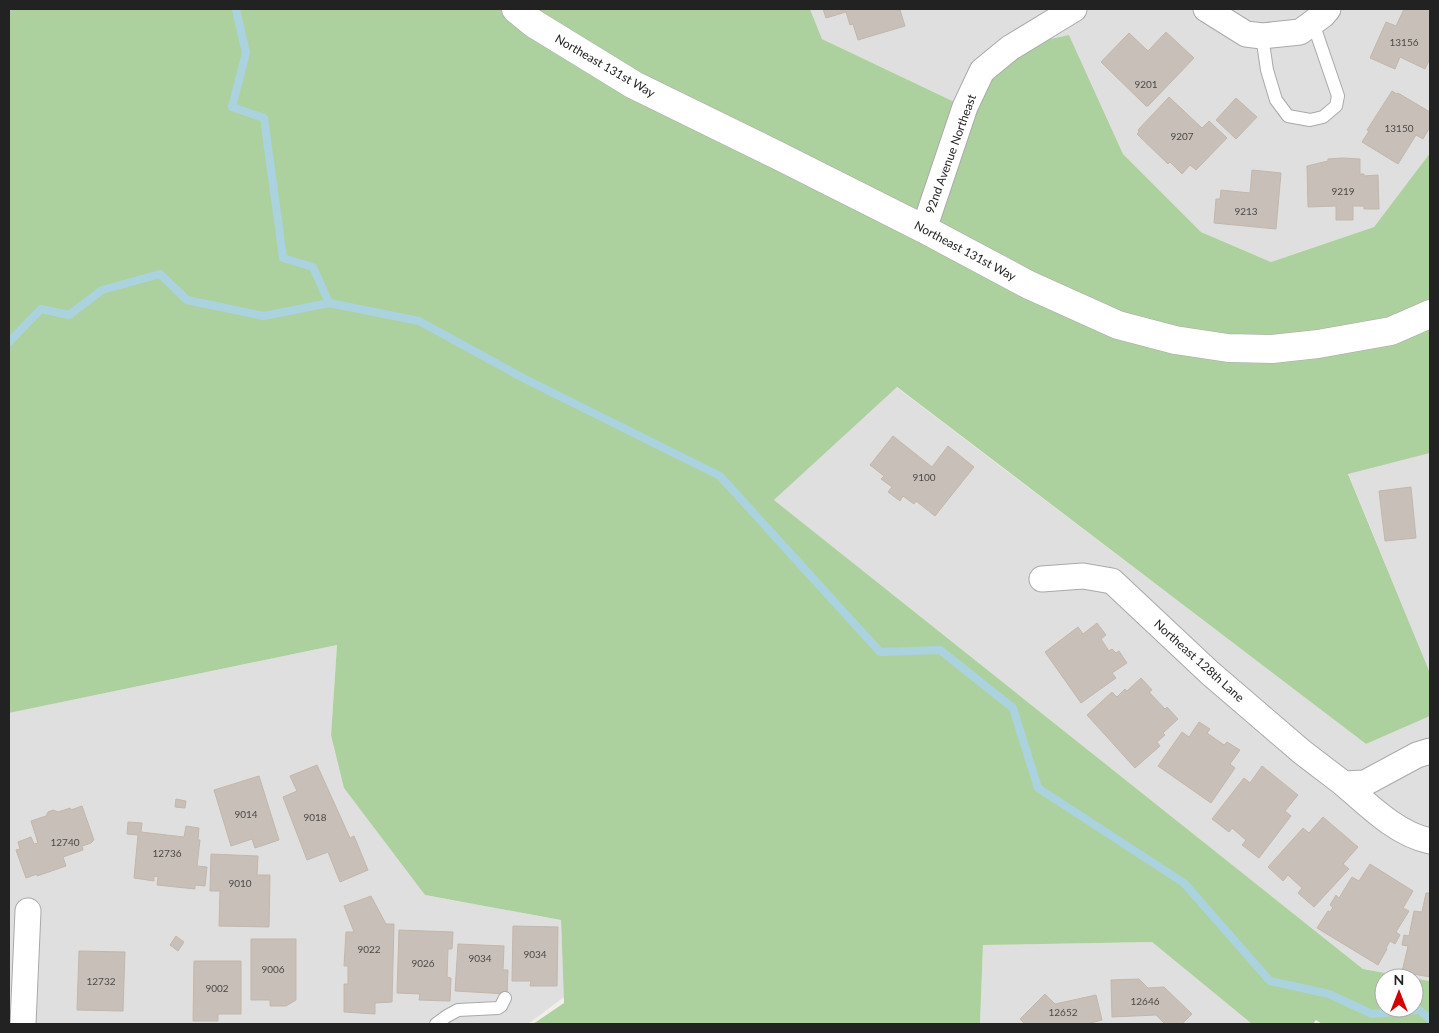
<svg xmlns="http://www.w3.org/2000/svg" width="1439" height="1033" font-family="Lato,sans-serif">
  <style>
    .residential { fill: #e0dfdf }
    .forest { fill: #add19e; fill-rule: evenodd }
    .lines { fill: none; stroke-linecap: round; stroke-linejoin: round }
    .stream { stroke: #aad3df; stroke-width: 8 }
    .building { fill: #c7bfb8; stroke: #c4b6ab }
    .service-casing { stroke: #a9a9a9; stroke-width: 14 }
    .minor-casing { stroke: #a9a9a9; stroke-width: 27 }
    .tertiary-casing { stroke: #a9a9a9; stroke-width: 29 }
    .service { stroke: #fff; stroke-width: 12 }
    .minor { stroke: #fff; stroke-width: 25 }
    .tertiary { stroke: #fff; stroke-width: 28 }
    .labels { text-anchor: middle; stroke-width: 5; stroke-linejoin: round; paint-order: stroke }
    .number-label { font-size: 10px; fill: #4b4948 }
    .street-label { font-size: 12px; fill: #222; stroke: #fff }
  </style>
  <rect width="100%" height="100%" fill="#f2efe9"/>
  <g class="residential">
    <polygon points="810,9 1430,9 1430,153 1374,227 1271,262 1201,232 1123,154 1069,35 965,107 822,39"/>
    <polygon points="896,387 1366,744 1430,716 1430,981 1363,969 774,500"/>
    <polygon points="1430,453 1430,673 1348,473"/>
    <polygon points="337,645 331,735 425,895 561,920 564,997 528,1024 9,1024 9,713"/>
    <polygon points="1152,942 1252,1024 980,1024 983,945"/>
  </g>
  <path class="forest" d="M9,9h801l12,30 143,68 45,-59 59,-13 54,119 78,78 70,30 103,-35 56,-74v300l-82,21 82,199v43l-64,28 -469,-357 -123,113 589,469 67,12v43h-108l-6,-4 -3,4h-61l-100,-82 -169,3 -3,79h-447l31,-21 -3,-83 -136,-25 -81,-107 -13,-53 6,-90 -328,68zM1384,978h30v30h-30z"/>
  <g class="lines">
    <g class="stream">
      <polyline points="236,9 246,53 232,107 264,118 283,258 313,267 329,303"/>
      <polyline points="9,342 41,309 69,315 102,290 160,274 187,300 264,316 329,303 419,321 525,379 720,476 880,652 940,650 1013,708 1038,788 1184,883 1270,981 1329,994 1372,1014 1419,1010 1430,1019"/>
    </g>
  </g>
  <g class="building">
    <polygon points="823,9 903,9 900,10 905,26 858,40 853,24 850,25 846,12 826,18"/>
    <polygon points="1404,9 1430,9 1430,59 1425,69 1400,57 1395,69 1370,58 1386,22 1396,26"/>
    <polygon points="1166,32 1194,58 1148,106 1146,106 1101,62 1129,33 1148,51"/>
    <polygon points="1392,91 1397,94 1398,93 1430,112 1430,127 1423,139 1416,135 1398,164 1362,142 1369,131 1367,130"/>
    <polygon points="1169,97 1202,128 1209,121 1227,138 1196,170 1190,165 1182,174 1170,162 1168,164 1137,134 1139,132 1138,130"/>
    <polygon points="1236,98 1257,117 1236,139 1216,120"/>
    <polygon points="1342,158 1360,159 1360,174 1364,174 1364,176 1378,175 1379,209 1364,209 1364,206 1353,206 1353,220 1336,220 1336,206 1308,207 1307,166 1328,161 1328,159"/>
    <polygon points="1252,170 1281,173 1276,229 1214,223 1216,199 1220,199 1221,190 1250,193"/>
    <polygon points="893,436 932,467 948,446 974,467 935,516 916,501 914,504 903,496 900,501 888,492 892,487 881,479 884,476 870,465"/>
    <polygon points="1411,487 1416,538 1385,541 1379,491"/>
    <polygon points="1097,623 1106,635 1101,639 1109,651 1112,649 1116,653 1119,651 1127,663 1112,673 1116,678 1081,703 1045,652 1078,627 1083,634"/>
    <polygon points="1141,678 1152,690 1149,692 1165,709 1167,707 1178,719 1163,733 1165,735 1157,742 1160,746 1135,768 1087,715 1112,692 1117,697 1125,689 1127,691"/>
    <polygon points="1199,722 1210,729 1207,733 1224,745 1227,742 1240,750 1230,764 1235,768 1211,803 1158,766 1182,732 1189,737"/>
    <polygon points="317,765 350,838 354,836 368,870 340,882 328,852 307,860 283,797 297,791 290,776"/>
    <polygon points="1262,766 1298,795 1285,811 1291,816 1259,858 1242,845 1246,840 1232,828 1229,832 1212,819 1244,778 1250,783"/>
    <polygon points="259,776 279,840 255,848 252,839 231,846 214,790"/>
    <polygon points="176,799 186,801 185,808 175,807"/>
    <polygon points="82,806 94,840 91,843 82,846 83,850 63,857 66,866 37,876 37,874 26,878 16,850 20,849 18,842 31,837 34,844 38,843 31,821 46,816 48,812 53,810 58,812 70,808 71,810"/>
    <polygon points="1323,817 1358,847 1343,864 1349,869 1314,907 1298,893 1302,888 1288,875 1283,881 1268,867 1303,828 1309,833"/>
    <polygon points="128,822 142,823 141,832 184,837 186,826 199,828 198,840 200,840 197,866 207,867 205,886 195,885 195,889 157,885 158,877 154,876 154,881 134,878 138,835 127,834"/>
    <polygon points="211,854 258,856 257,875 270,875 269,927 219,926 220,891 210,891"/>
    <polygon points="1370,864 1413,891 1403,908 1409,911 1396,932 1400,935 1395,944 1390,941 1386,948 1387,949 1378,965 1317,928 1328,911 1330,912 1333,907 1330,905 1336,895 1339,898 1352,877 1359,881"/>
    <polygon points="1426,893 1430,893 1430,977 1402,972 1408,946 1402,945 1404,935 1409,936 1414,911 1422,912"/>
    <polygon points="371,896 386,924 394,924 392,1002 375,1003 375,1014 344,1012 344,984 348,984 348,966 344,966 346,932 354,932 344,906"/>
    <polygon points="513,926 558,927 557,986 530,986 531,981 512,981"/>
    <polygon points="399,930 453,932 452,949 448,949 447,977 451,978 450,1001 419,1000 420,994 397,993"/>
    <polygon points="176,936 184,942 178,951 170,945"/>
    <polygon points="251,939 296,939 296,1000 286,1006 270,1006 270,1000 251,1000"/>
    <polygon points="458,944 504,946 503,970 508,970 507,994 455,991"/>
    <polygon points="79,951 125,952 123,1011 77,1010"/>
    <polygon points="194,961 241,961 241,1014 218,1014 218,1021 193,1021"/>
    <polygon points="1139,979 1148,988 1164,987 1192,1014 1182,1024 1165,1024 1156,1015 1112,1017 1111,980"/>
    <polygon points="1045,994 1055,1004 1096,995 1102,1020 1087,1024 1025,1024 1020,1019"/>
  </g>
  <g class="lines">
    <g class="service-casing">
      <g id="service">
        <polyline points="1262,36 1267,70 1276,100 1288,116 1310,120 1323,117 1336,106 1338,96 1313,23"/>
        <polyline points="436,1024 447,1016 458,1010 498,1008 501,1006 505,998"/>
      </g>
    </g>
    <g class="minor-casing">
      <g id="minor">
        <polyline points="1206,9 1246,34 1262,36 1300,32 1323,15 1328,9"/>
        <polyline points="924,229 965,107 982,71 1010,48 1074,9"/>
        <polyline points="1042,579 1083,576 1112,581 1210,673 1302,752 1344,784 1365,783 1417,755 1430,751"/>
        <path d="M1344,784c25,22 53,50 86,57"/>
        <polyline points="23,1024 28,911"/>
      </g>
    </g>
    <g class="tertiary-casing">
      <polyline id="tertiary" points="516,9 533,23 634,85 777,155 924,229 1029,285 1118,325 1175,340 1228,348 1272,349 1318,344 1391,331 1430,314"/>
    </g>
    <use href="#service" class="service"/>
    <use href="#minor" class="minor"/>
    <use href="#tertiary" class="tertiary"/>
  </g>
  <g class="labels">
    <g class="number-label">
      <text x="1404" y="46">13156</text>
      <text x="1146" y="88">9201</text>
      <text x="1399" y="132">13150</text>
      <text x="1182" y="140">9207</text>
      <text x="1343" y="195">9219</text>
      <text x="1246" y="215">9213</text>
      <text x="924" y="481">9100</text>
      <text x="246" y="818">9014</text>
      <text x="315" y="821">9018</text>
      <text x="65" y="846">12740</text>
      <text x="167" y="857">12736</text>
      <text x="240" y="887">9010</text>
      <text x="369" y="953">9022</text>
      <text x="535" y="958">9034</text>
      <text x="480" y="962">9034</text>
      <text x="423" y="967">9026</text>
      <text x="273" y="973">9006</text>
      <text x="101" y="985">12732</text>
      <text x="217" y="992">9002</text>
      <text x="1145" y="1005">12646</text>
      <text x="1063" y="1016">12652</text>
    </g>
    <g class="street-label">
      <text transform="translate(605 66) rotate(30)" y="4">Northeast 131st Way</text>
      <text transform="translate(951 154) rotate(-70)" y="4">92nd Avenue Northeast</text>
      <text transform="translate(965 251) rotate(28)" y="4">Northeast 131st Way</text>
      <text transform="translate(1199 661) rotate(42)" y="4">Northeast 128th Lane</text>
    </g>
  </g>
  <rect width="1439" height="1033" fill="none" stroke="#222222" stroke-width="20"/>
  <g transform="translate(1399 993)"><circle r="24" fill="#ffffff" stroke="#a7a7a7"/>
  <path d="M0-4L9 19L0 12L-9 19Z" fill="#d40000"/>
  <text y="-8" font-size="14" font-weight="bold" text-anchor="middle" fill="#222222">N</text>
  </g>
</svg>
